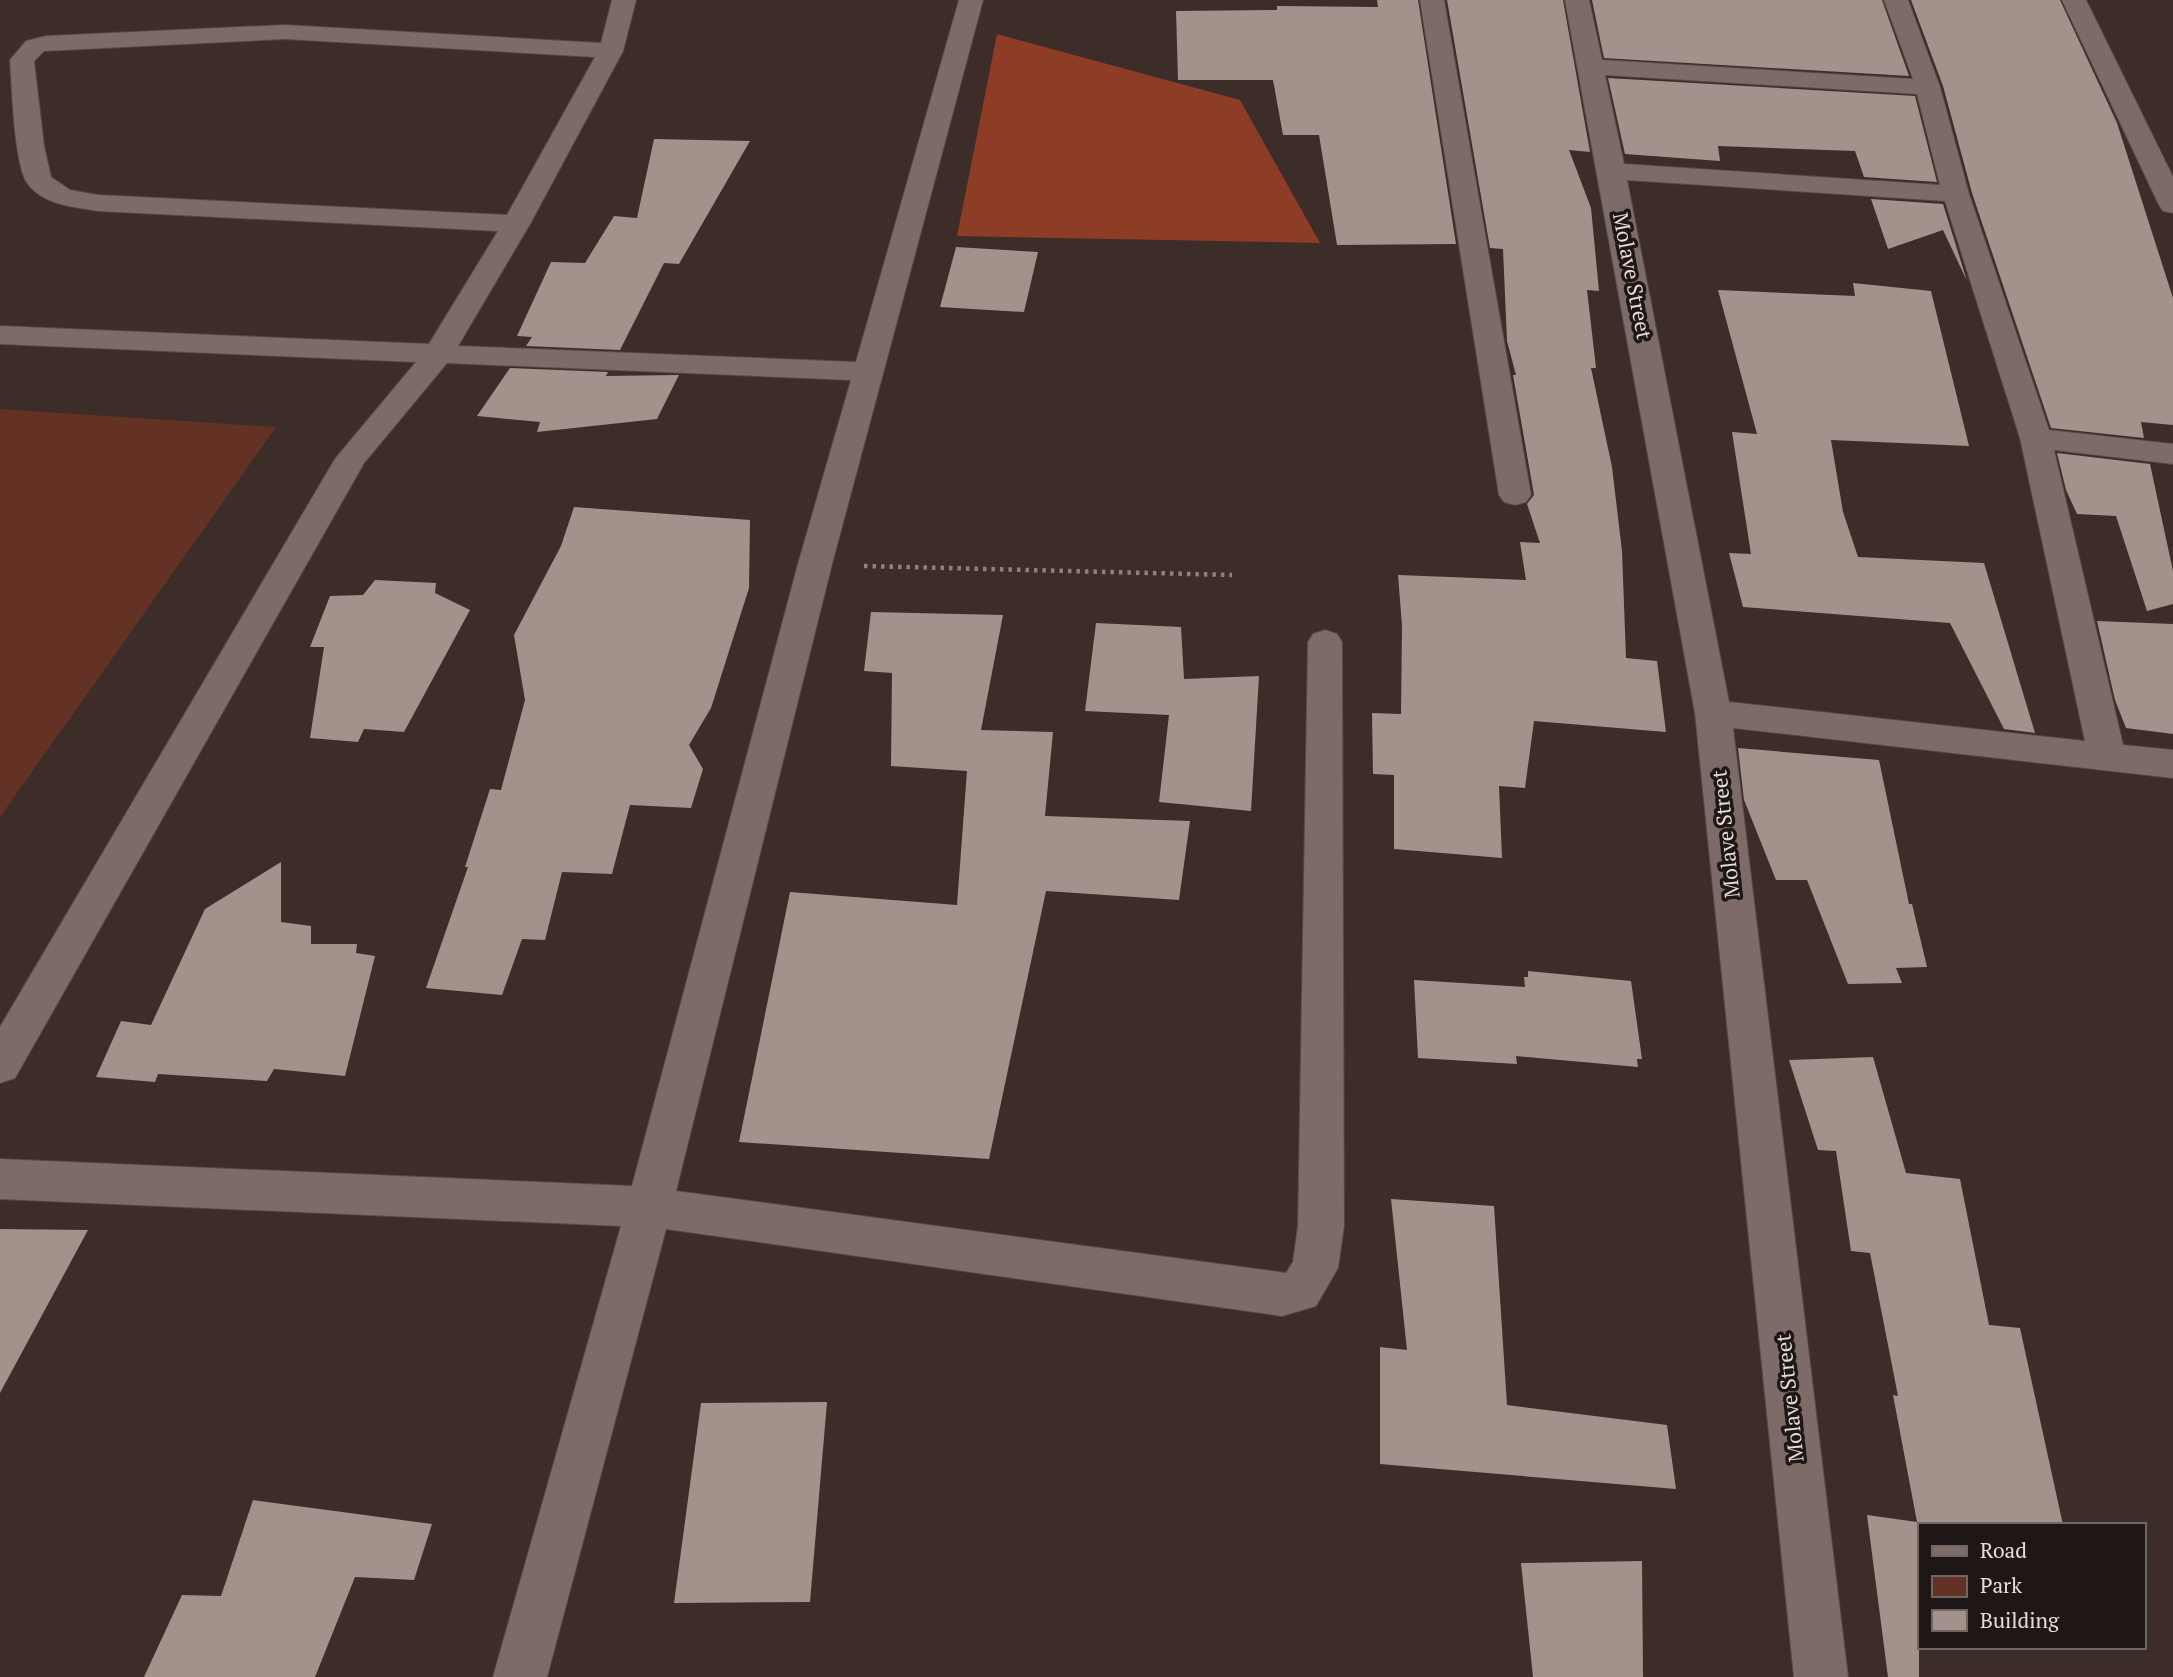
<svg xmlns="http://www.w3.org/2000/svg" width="2173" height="1677" font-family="'PT Serif',serif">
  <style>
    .green { fill: #633225 }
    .forest { fill: #8d3c26 }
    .building { fill: #a3918c }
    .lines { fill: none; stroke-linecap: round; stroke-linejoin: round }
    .street-casing { stroke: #554946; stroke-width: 2 }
    .path { stroke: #8e817d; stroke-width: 4.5; stroke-dasharray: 3.5 5; stroke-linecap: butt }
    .street { fill: #7c6b66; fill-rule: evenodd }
    .labels { text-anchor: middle; stroke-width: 7; stroke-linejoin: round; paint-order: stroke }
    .street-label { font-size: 21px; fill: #e6dcd9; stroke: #1e1715 }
  </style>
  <rect width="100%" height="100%" fill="#3c2d29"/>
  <polygon class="green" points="0,409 276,427 0,817"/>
  <polygon class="forest" points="997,34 1240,100 1320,243 957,236"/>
  <g class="building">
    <polygon points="1377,0 1418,0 1456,244 1337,245 1319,135 1283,135 1273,80 1178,80 1176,11 1277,10 1277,6 1378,7"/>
    <polygon points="1447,0 1563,0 1590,152 1569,150 1591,208 1599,291 1587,290 1596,368 1591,368 1612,467 1622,551 1626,658 1657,661 1666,732 1534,721 1525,788 1499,786 1502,858 1394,849 1394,775 1373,774 1372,713 1401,714 1402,626 1398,575 1526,580 1520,542 1540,543 1527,504 1534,495 1513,375 1516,375 1507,341 1503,249 1490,248"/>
    <polygon points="1592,0 1882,0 1909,76 1604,58"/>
    <polygon points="1911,0 2060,0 2117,123 2173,298 2173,425 2141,422 2144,438 2051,428 1972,193 1943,86"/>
    <polygon points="1608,78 1915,96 1937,182 1864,177 1855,151 1718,146 1720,161 1625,154"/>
    <polygon points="654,139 750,141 679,264 664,263 620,350 526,346 532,337 517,336 551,262 585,263 614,216 637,218"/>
    <polygon points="1871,199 1943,204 1967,281 1943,230 1888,249"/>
    <polygon points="956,247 1038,252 1024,312 940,307"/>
    <polygon points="1853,283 1931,291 1969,446 1831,440 1843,512 1858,557 1984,563 2035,733 2004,729 1950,623 1743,607 1729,553 1751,554 1732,432 1757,434 1718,290 1855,296"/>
    <polygon points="510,368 608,372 606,376 679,375 657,419 537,432 540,422 477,416"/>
    <polygon points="2057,453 2150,464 2173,571 2173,604 2147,611 2116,516 2077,514 2066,490"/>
    <polygon points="574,507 750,520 749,588 711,708 689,745 703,769 691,808 630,805 612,874 562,872 545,940 522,939 502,995 426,988 468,867 465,867 490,789 501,790 525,700 514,635 561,546"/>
    <polygon points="375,580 436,583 435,593 470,610 404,732 364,729 358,742 310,738 324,647 310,647 330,596 363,595"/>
    <polygon points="871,612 1003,615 981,730 1053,732 1045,816 1190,821 1179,900 1046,891 989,1159 739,1142 790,892 957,905 967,771 891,766 892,673 864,671"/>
    <polygon points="2097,621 2173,624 2173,734 2126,728 2115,700"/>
    <polygon points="1096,623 1181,627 1184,679 1259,676 1251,811 1159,802 1169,715 1085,711"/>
    <polygon points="1738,748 1879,760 1909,904 1912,904 1927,967 1896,968 1902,983 1848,984 1807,880 1776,880 1744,800"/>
    <polygon points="281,862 281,922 311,926 311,944 357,944 356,953 375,956 345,1076 274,1069 267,1081 158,1074 155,1082 96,1077 121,1021 151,1025 205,909"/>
    <polygon points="1528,971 1631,981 1642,1059 1637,1059 1638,1067 1516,1056 1517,1064 1418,1058 1414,980 1525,987 1524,977 1528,977"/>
    <polygon points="1873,1057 1906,1173 1960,1179 1989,1325 2020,1328 2063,1525 1919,1525 1919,1677 1888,1677 1867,1515 1917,1522 1893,1395 1898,1396 1870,1253 1851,1251 1836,1151 1818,1150 1789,1060"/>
    <polygon points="1391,1199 1494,1206 1507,1405 1667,1425 1676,1489 1380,1464 1380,1347 1407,1350"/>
    <polygon points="0,1229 88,1230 0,1393"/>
    <polygon points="827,1402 810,1602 674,1603 701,1403"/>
    <polygon points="253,1500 432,1524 414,1580 355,1577 315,1677 144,1677 182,1595 221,1596"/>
    <polygon points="1642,1561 1643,1677 1533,1677 1521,1563"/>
  </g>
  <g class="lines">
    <g class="street-casing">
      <g id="street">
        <path d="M612,0h24l-13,51 -93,173 -72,122 398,16 103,-362h24l-151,564 -156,627 610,82 7,-11 5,-36 10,-584 5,-8 12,-4 12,4 5,8 2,584 -6,42 -22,38 -34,10 -616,-87 -119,448h-54l128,-451 -621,-27v-40l632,27 166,-622 53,-184 -404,-17 -83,100 -349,615 -15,5v-56l335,-568 81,-97 -416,-18v-18l429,18 69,-113 -400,-20c-23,-4 -55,-6 -70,-27 -14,-18 -16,-98 -18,-124l16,-19 20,-5 239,-11 316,18zM285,39l310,18 -88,158 -409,-20 -28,-5 -19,-13 -7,-31 -10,-85 10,-10z"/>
        <polygon points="1420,0 1444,0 1531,495 1526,502 1515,505 1504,502 1499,495"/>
        <path d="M1565,0h24l13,60 311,19 -29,-79h24l32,87 29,107 80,236 124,14v20l-119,-14 69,295 50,5v28l-440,-50 115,949h-54l-99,-964zM1605,75l312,19 23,91 -316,-21zM1627,180l318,21 75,237 65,303 -356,-39z"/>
        <polygon points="2062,0 2086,0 2173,177 2173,213 2163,211 2159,205"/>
      </g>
    </g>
    <polyline class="path" points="864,566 1232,575"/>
    <use href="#street" class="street"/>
  </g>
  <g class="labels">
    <g class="street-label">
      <text transform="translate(1632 276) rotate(79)" y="7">Molave Street</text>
      <text transform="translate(1726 834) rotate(-96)" y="7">Molave Street</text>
      <text transform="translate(1790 1398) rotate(-96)" y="7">Molave Street</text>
    </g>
  </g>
  <rect x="1918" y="1523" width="228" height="126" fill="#1e1715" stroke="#6e6663" stroke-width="2"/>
  <rect x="1932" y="1546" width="35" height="10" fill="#7c6b66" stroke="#6e6663" stroke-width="2"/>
  <text x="1980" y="1558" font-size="21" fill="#e6dcd9">Road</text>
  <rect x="1932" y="1576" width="35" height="21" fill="#633225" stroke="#6e6663" stroke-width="2"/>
  <text x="1980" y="1593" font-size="21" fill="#e6dcd9">Park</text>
  <rect x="1932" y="1610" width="35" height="21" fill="#a3918c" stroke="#6e6663" stroke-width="2"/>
  <text x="1980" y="1628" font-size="21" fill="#e6dcd9">Building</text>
</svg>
